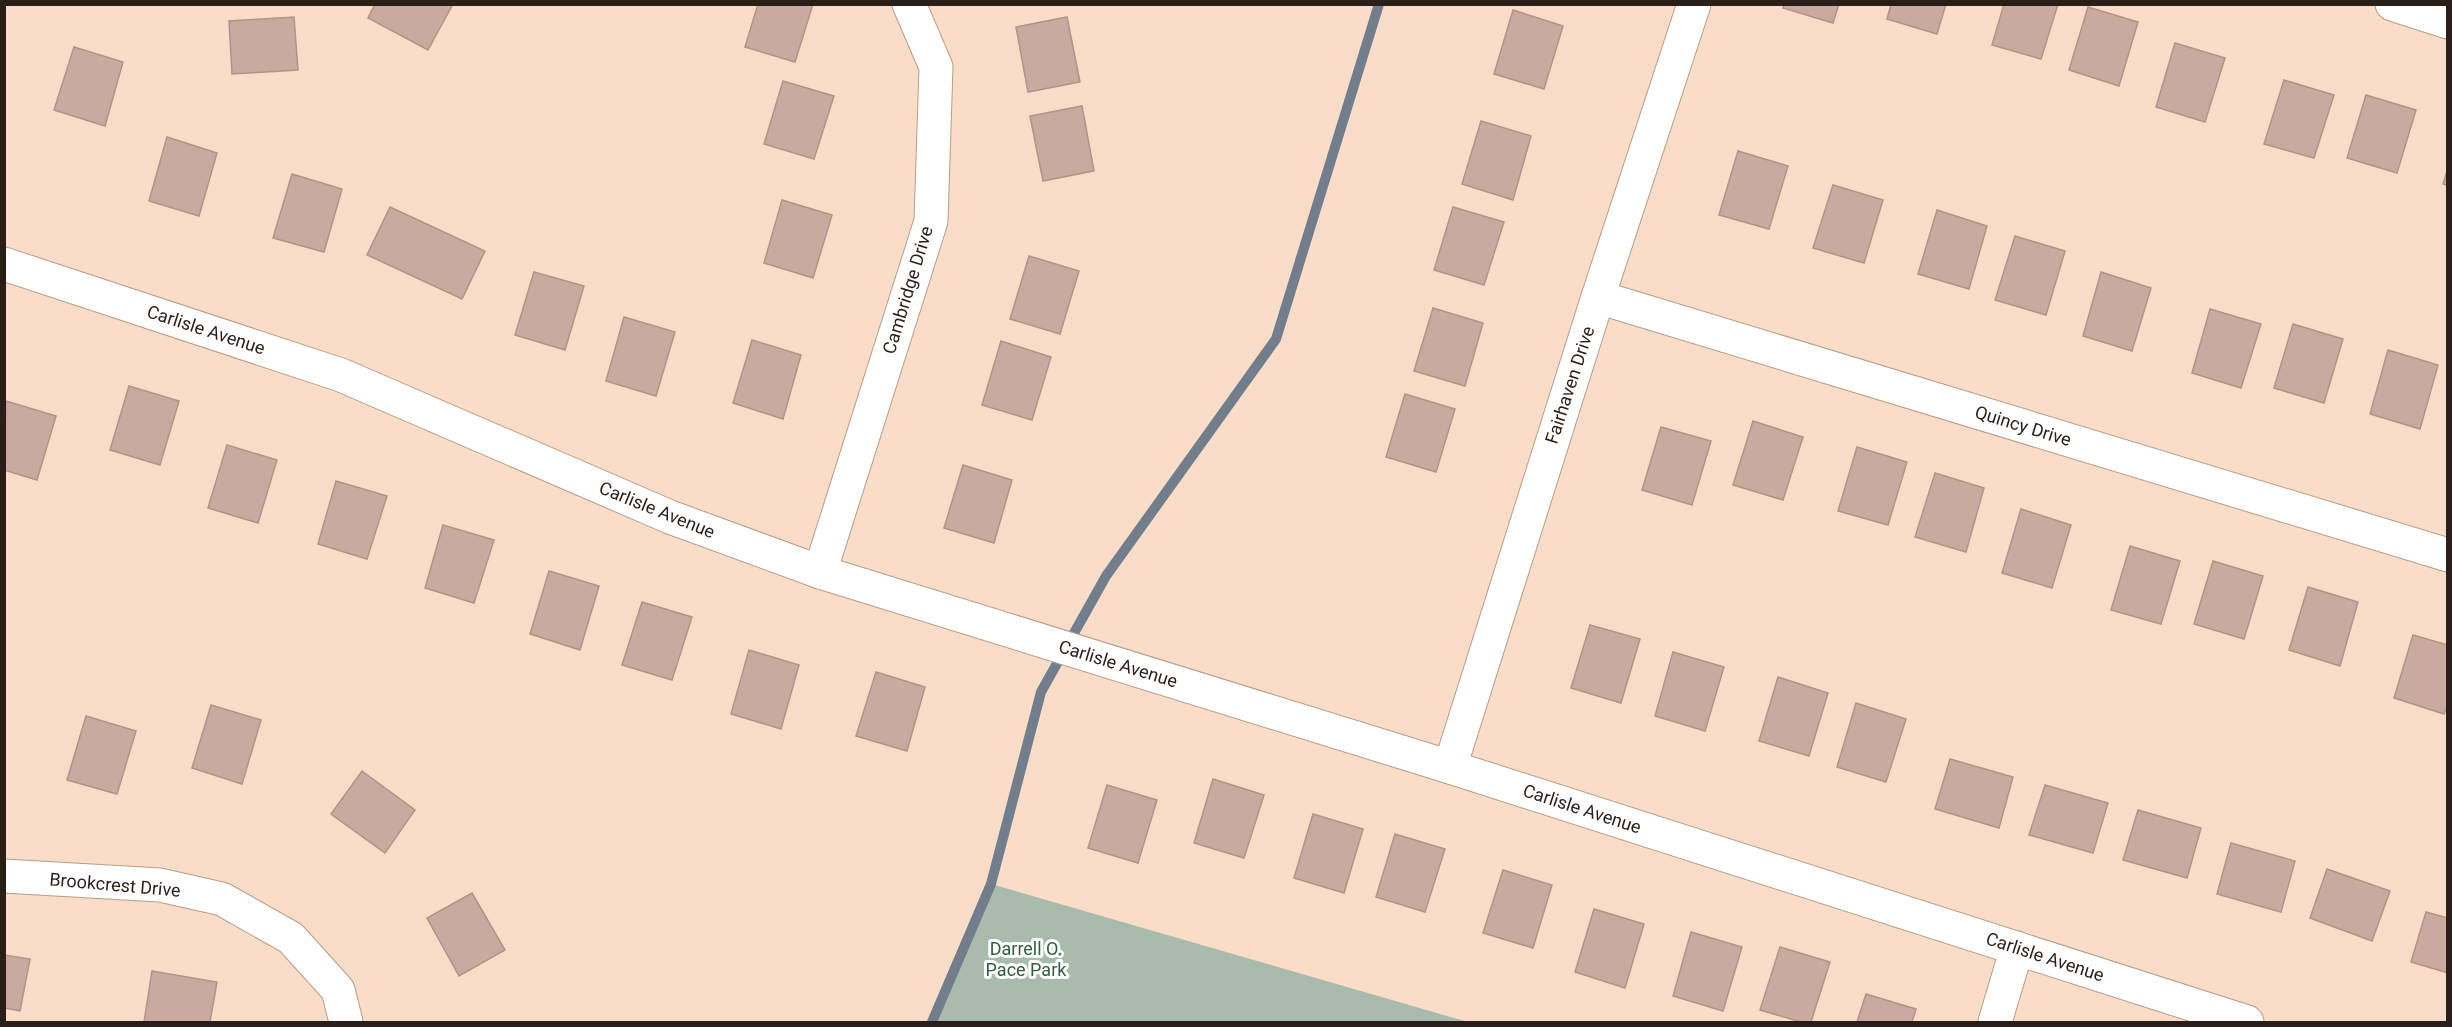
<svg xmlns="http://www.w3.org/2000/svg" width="2452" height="1027" font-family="Roboto,sans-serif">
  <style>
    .green { fill: #a9bbad }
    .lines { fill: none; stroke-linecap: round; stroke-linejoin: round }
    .stream { stroke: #727e8b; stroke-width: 10 }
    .building { fill: #caaa9e; stroke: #b29387; stroke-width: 1.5 }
    .minor-casing { stroke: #b79d89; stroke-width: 35 }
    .minor { stroke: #fff; stroke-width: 33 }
    .labels { text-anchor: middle; stroke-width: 6; stroke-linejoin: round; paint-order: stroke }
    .street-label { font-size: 18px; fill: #291f18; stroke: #fff }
    .park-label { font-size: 18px; fill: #325e40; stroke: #fff }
  </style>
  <rect width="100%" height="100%" fill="#f9ddc8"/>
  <polygon class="green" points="991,884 1468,1022 932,1022"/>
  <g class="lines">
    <polyline class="stream" points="932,1022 991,884 1041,692 1106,576 1276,339 1379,4"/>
  </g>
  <g class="building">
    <polygon points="375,4 453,4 428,50 368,18"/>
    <polygon points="758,4 813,4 795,62 745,47"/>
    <polygon points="1784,4 1839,4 1833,23 1783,8"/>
    <polygon points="1891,4 1946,4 1937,34 1887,19"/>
    <polygon points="2004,4 2058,4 2041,59 1992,45"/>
    <polygon points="2088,7 2138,22 2119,86 2069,70"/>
    <polygon points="1513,10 1563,26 1544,89 1494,74"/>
    <polygon points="294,17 298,70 232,74 229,21"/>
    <polygon points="1067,17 1080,82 1028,92 1016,27"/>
    <polygon points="2175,43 2225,58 2205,122 2156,107"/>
    <polygon points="74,47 123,62 105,126 54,110"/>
    <polygon points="2284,80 2334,95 2314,158 2264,144"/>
    <polygon points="783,81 834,96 814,159 764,144"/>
    <polygon points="2366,95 2416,110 2397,173 2347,158"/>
    <polygon points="1082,106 1094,171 1043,181 1030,116"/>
    <polygon points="1481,121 1531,136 1513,200 1462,184"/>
    <polygon points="167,137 217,153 199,216 149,201"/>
    <polygon points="1738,151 1788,166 1769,229 1719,215"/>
    <polygon points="2448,168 2448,186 2443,184"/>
    <polygon points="292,174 342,189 324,252 273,238"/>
    <polygon points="1833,185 1883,200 1864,263 1813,248"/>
    <polygon points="782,200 832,215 813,278 764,263"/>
    <polygon points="390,207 485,251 462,299 367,255"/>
    <polygon points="1453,207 1504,222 1484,285 1434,270"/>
    <polygon points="1937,210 1987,226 1969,289 1918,274"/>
    <polygon points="2015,236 2065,251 2046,315 1995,300"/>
    <polygon points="1029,256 1079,271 1060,334 1010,319"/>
    <polygon points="534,272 584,286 565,350 515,335"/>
    <polygon points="2101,272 2151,288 2132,351 2083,336"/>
    <polygon points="1433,308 1483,323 1465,386 1414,371"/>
    <polygon points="2210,309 2261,324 2241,388 2192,373"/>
    <polygon points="624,317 675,332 656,396 606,381"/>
    <polygon points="2293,324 2343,339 2324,403 2274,388"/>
    <polygon points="752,340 801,355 783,419 733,403"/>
    <polygon points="1001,341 1051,357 1032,420 982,405"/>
    <polygon points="2388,350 2438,365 2420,429 2370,414"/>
    <polygon points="129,386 179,401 160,465 110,450"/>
    <polygon points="1405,394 1455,409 1436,472 1386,457"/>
    <polygon points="6,401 56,416 37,480 4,470"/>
    <polygon points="1753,421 1803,437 1783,500 1733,485"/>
    <polygon points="1661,427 1711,441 1692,505 1642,490"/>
    <polygon points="227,445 277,460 258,523 208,508"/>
    <polygon points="1857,447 1907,462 1888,525 1838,511"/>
    <polygon points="963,465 1012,480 994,543 944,528"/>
    <polygon points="1935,473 1984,488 1966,552 1915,537"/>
    <polygon points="336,481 387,496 367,559 318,544"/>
    <polygon points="2021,509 2071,525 2052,588 2002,573"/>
    <polygon points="443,525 494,540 474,603 425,588"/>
    <polygon points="2130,546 2180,561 2161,624 2111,610"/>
    <polygon points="2213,561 2263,576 2244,639 2194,624"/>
    <polygon points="549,571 599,586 580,650 530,634"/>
    <polygon points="2308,587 2358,602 2340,666 2289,650"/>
    <polygon points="642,602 692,617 672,680 622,665"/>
    <polygon points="1590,625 1640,639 1621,703 1571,688"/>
    <polygon points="2413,635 2448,645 2448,703 2444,714 2394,698"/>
    <polygon points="749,650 799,665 781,729 731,714"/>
    <polygon points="1673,652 1724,667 1705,731 1655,716"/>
    <polygon points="876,672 925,687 907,751 856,736"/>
    <polygon points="1778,677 1828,693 1809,756 1759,741"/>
    <polygon points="1856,703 1906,719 1886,782 1837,767"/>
    <polygon points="211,705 261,720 242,784 192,768"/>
    <polygon points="86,716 136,731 117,794 67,780"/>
    <polygon points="1950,759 2013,777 1999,828 1935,809"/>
    <polygon points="362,771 415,810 385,853 331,814"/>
    <polygon points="1213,779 1264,795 1244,858 1194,843"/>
    <polygon points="1107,785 1157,800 1138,863 1088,848"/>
    <polygon points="2045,785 2108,803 2093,853 2029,835"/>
    <polygon points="2138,810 2201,828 2187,878 2123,860"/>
    <polygon points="1313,814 1363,829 1344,893 1294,878"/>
    <polygon points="1395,834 1445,849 1425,912 1376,897"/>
    <polygon points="2231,843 2295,861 2281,912 2217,894"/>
    <polygon points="2327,869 2390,891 2372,941 2310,918"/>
    <polygon points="1503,870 1552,885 1533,948 1483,933"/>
    <polygon points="472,893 505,950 459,976 427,918"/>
    <polygon points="1594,909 1644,924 1625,988 1575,972"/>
    <polygon points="2426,912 2448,918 2448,973 2411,962"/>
    <polygon points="1691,932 1742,947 1723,1011 1673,996"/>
    <polygon points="1780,947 1830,962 1811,1022 1801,1022 1760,1010"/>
    <polygon points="4,955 30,959 20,1011 4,1008"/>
    <polygon points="152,971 217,982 210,1022 144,1022"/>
    <polygon points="1866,994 1916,1009 1912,1022 1857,1022"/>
  </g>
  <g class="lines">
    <g class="minor-casing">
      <g id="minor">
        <polyline points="2392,4 2448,22"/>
        <polyline points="4,264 341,375 670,517 820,572 1450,767 2247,1022"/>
        <polyline points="1598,297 2448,555"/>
        <polyline points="820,572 931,221 936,67 909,4"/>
        <polyline points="1450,767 1598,297 1694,4"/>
        <polyline points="4,876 160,885 222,899 291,938 338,990 346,1022"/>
        <polyline points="1995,1022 2017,948"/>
      </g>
    </g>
    <use href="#minor" class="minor"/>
  </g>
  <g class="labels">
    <g class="street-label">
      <text transform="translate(908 290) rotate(-73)" y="6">Cambridge Drive</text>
      <text transform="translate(206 330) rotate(18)" y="6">Carlisle Avenue</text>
      <text transform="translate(1570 385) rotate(-72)" y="6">Fairhaven Drive</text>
      <text transform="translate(2023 426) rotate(17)" y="6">Quincy Drive</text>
      <text transform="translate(657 510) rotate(22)" y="6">Carlisle Avenue</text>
      <text transform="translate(1118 664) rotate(17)" y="6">Carlisle Avenue</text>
      <text transform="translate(1582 809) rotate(18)" y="6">Carlisle Avenue</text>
      <text transform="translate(115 885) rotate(5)" y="6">Brookcrest Drive</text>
      <text transform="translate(2045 957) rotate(18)" y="6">Carlisle Avenue</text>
    </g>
    <g class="park-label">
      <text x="1026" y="955">Darrell O.<tspan x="1026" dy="21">Pace Park</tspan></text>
    </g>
  </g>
  <rect width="2452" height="1027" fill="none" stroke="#291f18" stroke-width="12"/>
</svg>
